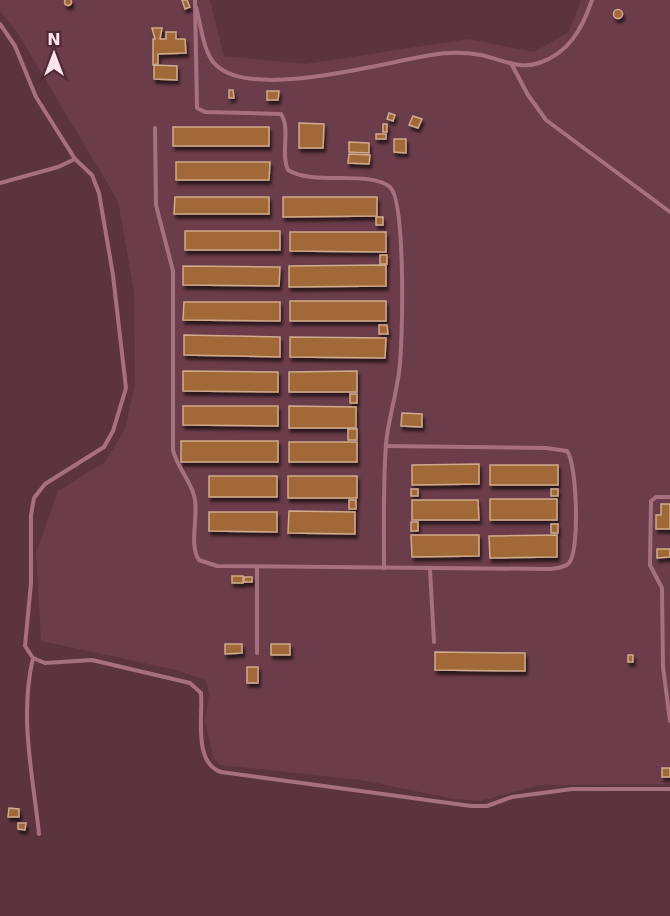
<svg xmlns="http://www.w3.org/2000/svg" width="670" height="916" font-family="'DejaVu Sans',sans-serif">
  <style>
    .built { fill: #6b3c4a }
    .building { fill: #a16937; stroke: #cfaa8c; stroke-width: 1.5; filter: url(#shadow) }
    .lines { fill: none; stroke-linecap: round; stroke-linejoin: round }
    .lane { stroke: #a67080; stroke-width: 4 }
  </style>
  <defs>
    <filter id="shadow"><feDropShadow dx="2" dy="4" stdDeviation="1.5" flood-color="#0009"/></filter>
  </defs>
  <rect width="100%" height="100%" fill="#5c3440"/>
  <polygon class="built" points="0,0 210,0 224,56 306,64 468,39 534,52 569,32 581,0 670,0 670,784 540,785 480,801 454,799 361,780 220,765 213,757 205,721 209,694 206,680 176,670 41,641 36,553 58,491 105,462 125,429 135,384 134,292 118,201 17,32 0,11"/>
  <g class="building">
    <circle cx="68" cy="2" r="3.5"/>
    <polygon points="182,0 187,0 190,7 185,9"/>
    <circle cx="618" cy="14" r="4.5"/>
    <polygon points="152,28 162,28 160,39 166,39 166,32 176,32 176,39 185,39 186,53 158,54 158,64 153,65 153,39 155,39"/>
    <polygon points="154,65 177,66 177,80 154,79"/>
    <polygon points="229,90 233,90 234,98 229,98"/>
    <polygon points="267,91 279,91 278,100 267,100"/>
    <polygon points="389,113 395,115 393,121 387,119"/>
    <polygon points="413,116 422,119 418,128 409,125"/>
    <polygon points="299,123 324,124 323,148 299,148"/>
    <rect x="383" y="124" width="4" height="8"/>
    <rect x="173" y="127" width="96" height="19"/>
    <rect x="376" y="134" width="10" height="5"/>
    <polygon points="394,139 406,139 406,153 394,152"/>
    <polygon points="349,142 369,143 369,153 349,152"/>
    <polygon points="349,154 370,155 369,164 348,163"/>
    <polygon points="176,162 270,162 269,180 176,180"/>
    <polygon points="175,197 269,197 269,214 174,214"/>
    <polygon points="283,197 377,197 377,216 283,217"/>
    <rect x="376" y="217" width="7" height="8"/>
    <rect x="185" y="231" width="95" height="19"/>
    <polygon points="290,232 386,232 386,252 290,251"/>
    <rect x="380" y="255" width="7" height="9"/>
    <polygon points="386,265 386,286 289,287 289,266"/>
    <polygon points="183,266 280,267 279,286 183,285"/>
    <rect x="290" y="301" width="96" height="20"/>
    <polygon points="184,302 280,302 280,321 183,320"/>
    <polygon points="379,325 387,325 388,334 379,334"/>
    <polygon points="184,335 280,337 280,357 184,355"/>
    <polygon points="290,337 386,338 385,358 290,357"/>
    <polygon points="183,371 278,372 278,392 183,391"/>
    <polygon points="357,371 357,392 289,392 289,372"/>
    <rect x="350" y="394" width="7" height="9"/>
    <polygon points="183,406 278,406 278,426 183,425"/>
    <polygon points="289,406 356,407 356,428 289,428"/>
    <polygon points="402,413 422,414 422,427 401,426"/>
    <rect x="348" y="429" width="9" height="11"/>
    <rect x="181" y="441" width="97" height="21"/>
    <rect x="289" y="442" width="68" height="20"/>
    <polygon points="479,464 479,484 412,485 412,465"/>
    <rect x="490" y="465" width="68" height="20"/>
    <rect x="209" y="476" width="68" height="21"/>
    <rect x="288" y="476" width="69" height="22"/>
    <rect x="411" y="489" width="7" height="7"/>
    <rect x="551" y="489" width="7" height="7"/>
    <rect x="490" y="499" width="67" height="21"/>
    <rect x="349" y="500" width="7" height="9"/>
    <polygon points="412,500 478,500 479,520 412,520"/>
    <polygon points="661,504 670,504 670,529 656,529 656,515 661,515"/>
    <polygon points="289,511 355,512 355,534 288,533"/>
    <polygon points="209,512 277,512 277,532 209,531"/>
    <rect x="411" y="522" width="7" height="9"/>
    <rect x="551" y="524" width="7" height="9"/>
    <polygon points="411,535 479,535 479,556 412,557"/>
    <polygon points="557,535 557,557 490,558 489,536"/>
    <polygon points="657,549 670,549 670,557 657,558"/>
    <rect x="232" y="576" width="11" height="7"/>
    <rect x="244" y="577" width="8" height="5"/>
    <polygon points="225,644 242,644 242,653 225,654"/>
    <rect x="271" y="644" width="19" height="11"/>
    <polygon points="435,652 525,653 525,671 435,670"/>
    <rect x="628" y="655" width="5" height="7"/>
    <rect x="247" y="667" width="11" height="16"/>
    <rect x="662" y="768" width="8" height="9"/>
    <polygon points="9,808 19,809 19,817 8,817"/>
    <polygon points="18,823 26,823 25,830 18,829"/>
  </g>
  <g class="lines">
    <g class="lane">
      <path d="M195,1l2,107 8,4 76,2c10,15 -1,39 7,56 25,16 82,0 102,17 16,14 13,159 9,185 -3,25 -11,48 -13,72 -3,41 -2,83 -2,124"/>
      <path d="M196,7c5,17 7,47 21,59 38,34 168,-4 214,-11 17,-3 33,-3 50,0 19,4 38,15 58,8 30,-10 43,-34 53,-63"/>
      <polyline points="0,24 15,46 36,97 75,159 58,167 0,183"/>
      <polyline points="512,65 528,95 546,120 670,212"/>
      <path d="M155,128l1,77 17,66v179c4,18 20,33 22,50 3,18 -6,46 4,60l18,6 334,3c6,-1 13,-1 18,-6 11,-12 8,-100 -2,-112l-21,-3 -160,-2"/>
      <path d="M75,159l17,16 7,18 14,82 13,113 -13,43 -9,16 -59,37 -11,14 -3,17v68l-6,63 8,12 12,5 47,-3 98,23 11,10c2,22 -8,70 20,79l250,34h16l25,-9 60,-8h98"/>
      <polyline points="670,497 656,497 651,501 650,565 662,588 663,667 670,721"/>
      <polyline points="257,567 257,653"/>
      <polyline points="430,570 434,642"/>
      <path d="M33,658c-14,60 0,117 6,176"/>
    </g>
  </g>
  <g transform="translate(54 54)" stroke="#502a36" stroke-width="4.5" paint-order="stroke">
  <path d="M0-4.5L10 22L0 15L-10 22Z" fill="#fde3ea"/>
  <text y="-9" font-size="16" font-weight="bold" text-anchor="middle" fill="#fde3ea">N</text>
  </g>
</svg>
